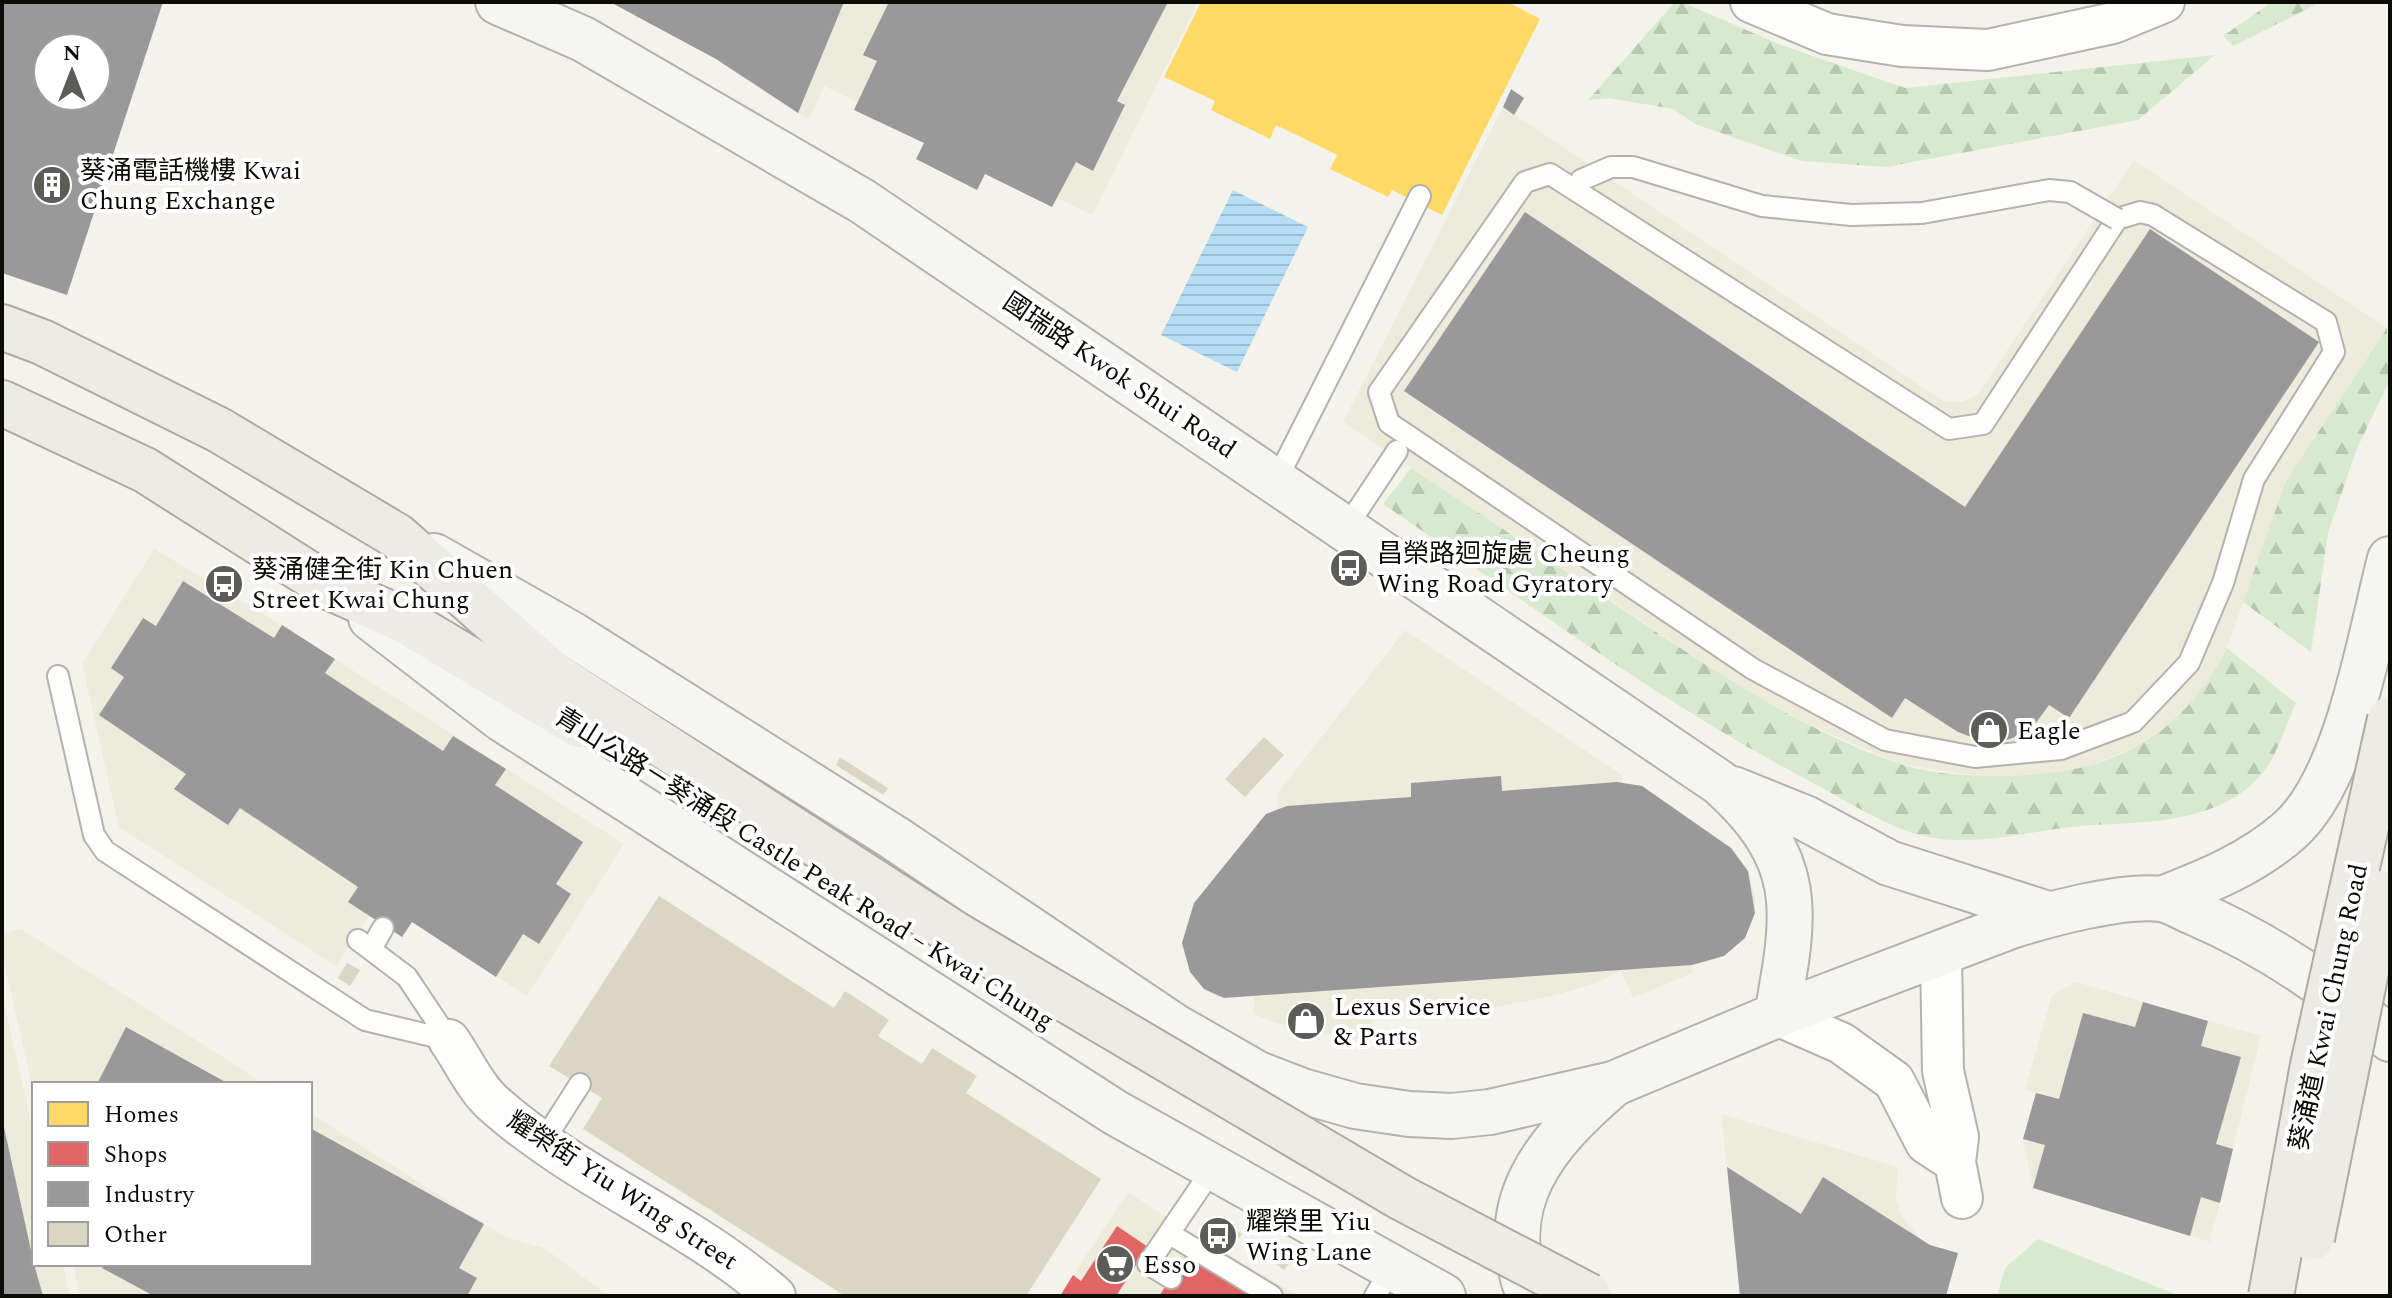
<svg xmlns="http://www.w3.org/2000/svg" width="2392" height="1298" font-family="Spectral,'Noto Sans TC',serif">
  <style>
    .built { fill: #edebdb }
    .forest { fill: url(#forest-firs) }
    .garden { fill: #d7ead0 }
    .water { fill: url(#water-rules) }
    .homes { fill: #ffd966 }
    .shops { fill: #e06666 }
    .industry { fill: #999; fill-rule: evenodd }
    .building { fill: #d9d6c3 }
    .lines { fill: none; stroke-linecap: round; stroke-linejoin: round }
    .lane-casing { stroke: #b3b2ac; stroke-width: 24 }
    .street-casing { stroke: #b3b2ac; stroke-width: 44 }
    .secondary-casing { stroke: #b3b2ac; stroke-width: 48 }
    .primary-casing { stroke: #aeab9e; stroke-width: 48 }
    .lane { stroke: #fdfdfc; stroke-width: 20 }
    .street { stroke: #fdfdfc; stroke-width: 40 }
    .secondary { stroke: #f5f5f1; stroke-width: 44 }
    .primary { stroke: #edebe5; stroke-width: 44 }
    .lane-bridge-casing { stroke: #b3b2ac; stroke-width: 24; stroke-linecap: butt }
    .primary-bridge-casing { stroke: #aeab9e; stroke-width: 48; stroke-linecap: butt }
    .lane-bridge { stroke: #fdfdfc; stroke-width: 20 }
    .primary-bridge { stroke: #edebe5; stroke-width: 44 }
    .labels { text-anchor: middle; stroke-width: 8; stroke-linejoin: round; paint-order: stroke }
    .poi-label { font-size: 26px; fill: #0c0c07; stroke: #fff; text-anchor: start }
    .street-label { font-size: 26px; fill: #0c0c07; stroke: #fff }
  </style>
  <defs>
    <pattern id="forest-firs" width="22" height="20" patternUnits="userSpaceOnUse" patternTransform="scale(2)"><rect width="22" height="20" fill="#d7ead0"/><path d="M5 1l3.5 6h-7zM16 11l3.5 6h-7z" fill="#b7c8b1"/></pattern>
    <pattern id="water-rules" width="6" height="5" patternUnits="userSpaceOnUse" patternTransform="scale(2)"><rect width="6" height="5" fill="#b6ddf5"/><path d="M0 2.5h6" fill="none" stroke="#9bbcd1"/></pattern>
  </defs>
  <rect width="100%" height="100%" fill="#f4f3eb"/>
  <g class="built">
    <polygon points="610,2 1198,2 1092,215 1058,198 1052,207 985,174 977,190 916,159 924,143 854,110 857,102 824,86 809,120 716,59"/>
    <polygon points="1503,107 1945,402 1963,402 1978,394 2134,160 2387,328 2286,481 2227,648 2203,690 2175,720 2148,742 2079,770 2039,776 1978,776 1901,764 1812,726 1746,691 1343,422"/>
    <polygon points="154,549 282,625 624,844 527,996 412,922 402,937 369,916 336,966 119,827 82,664"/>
    <polygon points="1405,630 1622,775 1622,782 1642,786 1731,848 1748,871 1755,897 1755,913 1745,938 1724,956 1692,965 1693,973 1633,998 1621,971 1596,983 1556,995 1467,1013 1374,1013 1368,1042 1275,1023 1254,1014 1254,996 1216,997 1204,989 1190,972 1182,943 1194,903 1266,814 1277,808 1277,794"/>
    <polygon points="21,929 265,1084 34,1084 34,1094 2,953 2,934"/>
    <polygon points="2076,982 2261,1036 2210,1242 2033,1188 2023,1139 2036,1094 2025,1089 2052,995"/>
    <polygon points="2,994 34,1135 34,1264 63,1264 70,1296 2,1296"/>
    <polygon points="310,1113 505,1237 544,1248 609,1296 80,1296 73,1264 310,1264"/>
    <polygon points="1721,1114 1898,1167 1896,1198 1902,1217 1923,1241 1740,1296"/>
    <polygon points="1128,1192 1177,1224 1299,1296 1104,1296 1073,1275"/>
  </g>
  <g class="forest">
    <polygon points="1675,2 1682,2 1781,45 1905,88 2215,55 2138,120 1886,167 1802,161 1695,124 1673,109 1609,98 1588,100"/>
    <polygon points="2272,2 2321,2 2233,46 2223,36"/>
    <polygon points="2387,328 2390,379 2356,451 2328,533 2311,652 2243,602 2286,481"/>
    <path d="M1411,468c76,50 152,101 227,152 82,54 165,111 259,143 32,11 69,13 102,13 105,0 179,-32 228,-128l69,55c-8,18 -15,38 -24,56 -36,63 -117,63 -179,66 -55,3 -115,24 -169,11 -38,-9 -75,-34 -109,-52 -152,-79 -291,-184 -432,-280z"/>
  </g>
  <polygon class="garden" points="2038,1239 2180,1296 1997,1296 2005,1268"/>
  <polygon class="water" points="1233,190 1308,227 1237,372 1161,335"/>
  <polygon class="homes" points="1201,2 1508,2 1540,19 1442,215 1392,190 1388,197 1330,169 1337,155 1276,125 1270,139 1211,110 1215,101 1164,77"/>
  <g class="shops">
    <polygon points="1117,1226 1148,1247 1116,1296 1060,1296 1073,1275 1081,1281"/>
    <polygon points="1187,1254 1253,1296 1159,1296"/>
  </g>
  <g class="industry">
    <path d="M2,2h161l-96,293 -65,-22zM48,48h48v48h-48z"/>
    <polygon points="610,2 844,2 798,113 716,59"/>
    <polygon points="889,2 1168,2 1117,101 1125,105 1093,171 1076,162 1052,207 985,174 977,190 916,159 924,143 854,110 877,61 863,55"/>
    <polygon points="1511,89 1524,98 1514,115 1503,107"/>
    <polygon points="1525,212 1965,507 2150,229 2319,342 2069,718 2049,705 2030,731 2007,740 1982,741 1958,732 1905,698 1892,718 1404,391"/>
    <polygon points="183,581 274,638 282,625 335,659 325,673 443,751 453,736 506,769 495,785 583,842 556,884 571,894 539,944 523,934 496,977 412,922 402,937 348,902 358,887 240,808 228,825 174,789 186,774 99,715 124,677 111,668 143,618 156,626"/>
    <polygon points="1501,776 1502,791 1617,782 1642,786 1731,848 1748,871 1755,913 1745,938 1724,956 1692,965 1224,998 1204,989 1190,972 1182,943 1194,903 1266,814 1287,806 1411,797 1411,783"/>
    <polygon points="2143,1002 2208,1021 2201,1046 2241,1057 2216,1144 2233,1149 2220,1203 2201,1197 2190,1236 2033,1188 2045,1145 2023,1139 2036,1093 2059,1099 2083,1013 2135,1027"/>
    <polygon points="126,1027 229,1084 97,1084"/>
    <polygon points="2,1118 34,1264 43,1296 2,1296"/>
    <polygon points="310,1128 484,1224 459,1268 477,1278 467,1296 154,1296 102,1268 104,1264 310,1264"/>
    <polygon points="1727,1167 1801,1214 1823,1177 1930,1245 1958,1253 1946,1296 1740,1296"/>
  </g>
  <g class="building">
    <polygon points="1264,737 1284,755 1245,797 1225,779"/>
    <polygon points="840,757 888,788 883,795 836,765"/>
    <polygon points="659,896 834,1008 845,991 889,1020 878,1036 922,1064 932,1048 977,1076 966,1093 1101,1179 1026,1296 845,1296 583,1129 602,1098 549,1066"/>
    <polygon points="347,963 360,970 350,986 338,978"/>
    <polygon points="1218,1218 1242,1234 1237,1240 1214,1225"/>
    <polygon points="1265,1248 1289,1264 1284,1270 1261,1254"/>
  </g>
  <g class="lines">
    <g class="lane-casing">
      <g id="lane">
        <polygon points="1550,174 1949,429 1983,424 2117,219 2140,212 2153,215 2326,322 2334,352 2254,479 2223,583 2189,663 2133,722 2061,749 1975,757 1885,740 1753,669 1389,423 1379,392 1525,182"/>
        <polyline points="1581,180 1611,167 1633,167 1762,206 1851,215"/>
        <polyline points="1276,481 1420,196"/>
        <polyline points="1346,528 1397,451"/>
        <polyline points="58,676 94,835 105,851 365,1020 449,1040"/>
        <polyline points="358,940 407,977 449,1040"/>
        <polyline points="371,949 383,928"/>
        <polyline points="543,1142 580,1084"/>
        <polyline points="1170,1234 1272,1296"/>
        <polyline points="1171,1278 1148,1264 1214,1167"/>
        <polyline points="1375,1296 1392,1268"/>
      </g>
    </g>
    <g class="street-casing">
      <g id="street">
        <polyline points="1751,2 1827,34 1902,46 1988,50 2113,23 2164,2"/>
        <polyline points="1941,955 1943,1071 1958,1137 1955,1162 1962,1198"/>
        <polyline points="1777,1015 1841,1043 1894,1081 1926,1143 1955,1162"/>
        <path d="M449,1040c14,20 27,49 46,65 85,75 195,116 280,191"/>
      </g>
    </g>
    <g class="secondary-casing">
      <g id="secondary">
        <path d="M498,2l85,37 279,162 858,582c85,77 76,127 57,232"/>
        <path d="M434,556l139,79 320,202 281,189 84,48 44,17 53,15 54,8 43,2 38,-4 123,-28 164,-69 234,-89c38,-12 112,-32 151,-27 10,2 23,10 33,14 70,30 138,76 195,126"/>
        <polyline points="371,618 502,719 1116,1113 1443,1296"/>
        <polyline points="1733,789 1805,818 1889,863 2048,914"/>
        <path d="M2162,899c46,-18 91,-36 128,-69 58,-52 80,-195 100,-271"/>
        <path d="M1529,1296c-36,-92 15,-152 82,-210"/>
      </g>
    </g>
    <g class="primary-casing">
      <g id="primary">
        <polyline points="2,327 42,342 219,430 397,536 554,675 955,934"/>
        <polyline points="2,403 145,470 331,588 402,619 579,725"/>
      </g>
    </g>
    <use href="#lane" class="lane"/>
    <use href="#street" class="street"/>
    <use href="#secondary" class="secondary"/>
    <use href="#primary" class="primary"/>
    <g class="lane-bridge-casing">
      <polyline id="lane-bridge" points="1851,215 1922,213 2049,190 2070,192 2117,219"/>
    </g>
    <g class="primary-bridge-casing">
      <g id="primary-bridge">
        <polyline points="955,934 1402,1198 1589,1296"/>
        <polyline points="2312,1238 2382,893"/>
        <polyline points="2271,1296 2313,1065 2390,719"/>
      </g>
    </g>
    <use href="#lane-bridge" class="lane-bridge"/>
    <use href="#primary-bridge" class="primary-bridge"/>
  </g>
  <defs>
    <g id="building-disc" transform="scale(2)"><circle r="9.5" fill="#5d5d57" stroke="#fff"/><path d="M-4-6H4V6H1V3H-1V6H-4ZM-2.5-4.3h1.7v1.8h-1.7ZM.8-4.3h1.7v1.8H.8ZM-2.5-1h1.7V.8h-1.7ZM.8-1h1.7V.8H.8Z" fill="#fff"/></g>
    <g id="bus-disc" transform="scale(2)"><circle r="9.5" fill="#5d5d57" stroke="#fff"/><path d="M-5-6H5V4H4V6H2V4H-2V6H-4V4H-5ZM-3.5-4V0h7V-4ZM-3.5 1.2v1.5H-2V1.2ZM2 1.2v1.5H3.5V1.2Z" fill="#fff"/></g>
    <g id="shop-disc" transform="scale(2)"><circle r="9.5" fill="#5d5d57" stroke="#fff"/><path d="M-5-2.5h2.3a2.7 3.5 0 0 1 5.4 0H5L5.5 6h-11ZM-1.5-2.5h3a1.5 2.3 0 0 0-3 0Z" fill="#fff"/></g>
    <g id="supermarket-disc" transform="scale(2)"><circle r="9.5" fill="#5d5d57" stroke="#fff"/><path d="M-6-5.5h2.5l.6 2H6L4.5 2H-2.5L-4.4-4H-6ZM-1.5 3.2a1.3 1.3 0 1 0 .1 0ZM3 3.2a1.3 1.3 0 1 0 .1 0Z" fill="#fff"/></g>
  </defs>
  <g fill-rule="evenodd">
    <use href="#building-disc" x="52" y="185"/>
    <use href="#bus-disc" x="1349" y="568"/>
    <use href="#bus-disc" x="224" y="584"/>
    <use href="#shop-disc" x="1989" y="730"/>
    <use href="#shop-disc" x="1306" y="1021"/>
    <use href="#bus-disc" x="1218" y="1236"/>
    <use href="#supermarket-disc" x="1115" y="1264"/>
  </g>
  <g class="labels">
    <g class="poi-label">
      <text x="80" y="179">葵涌電話機樓 Kwai<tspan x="80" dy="30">Chung Exchange</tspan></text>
      <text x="1377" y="562">昌榮路迴旋處 Cheung<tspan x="1377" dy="30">Wing Road Gyratory</tspan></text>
      <text x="252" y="578">葵涌健全街 Kin Chuen<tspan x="252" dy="30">Street Kwai Chung</tspan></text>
      <text x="2017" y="739">Eagle</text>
      <text x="1334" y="1015">Lexus Service<tspan x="1334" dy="30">&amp; Parts</tspan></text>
      <text x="1246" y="1230">耀榮里 Yiu<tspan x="1246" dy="30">Wing Lane</tspan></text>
      <text x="1143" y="1273">Esso</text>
    </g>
    <g class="street-label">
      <text transform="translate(1120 375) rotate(34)" y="9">國瑞路 Kwok Shui Road</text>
      <text transform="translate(805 868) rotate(32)" y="9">青山公路－葵涌段 Castle Peak Road – Kwai Chung</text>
      <text transform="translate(2328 1007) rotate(-78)" y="9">葵涌道 Kwai Chung Road</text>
      <text transform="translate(623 1190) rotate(33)" y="9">耀榮街 Yiu Wing Street</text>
    </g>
  </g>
  <rect width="2392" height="1298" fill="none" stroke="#0c0c07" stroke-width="8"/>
  <rect x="32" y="1082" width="280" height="184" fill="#ffffff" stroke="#9e9e9c" stroke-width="2"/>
  <rect x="48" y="1102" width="40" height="24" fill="#ffd966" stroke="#9e9e9c" stroke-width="2"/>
  <text x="104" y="1122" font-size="24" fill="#0c0c07">Homes</text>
  <rect x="48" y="1142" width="40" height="24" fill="#e06666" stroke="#9e9e9c" stroke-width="2"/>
  <text x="104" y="1162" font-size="24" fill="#0c0c07">Shops</text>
  <rect x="48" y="1182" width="40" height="24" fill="#999999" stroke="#9e9e9c" stroke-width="2"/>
  <text x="104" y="1202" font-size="24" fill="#0c0c07">Industry</text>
  <rect x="48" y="1222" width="40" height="24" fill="#d9d6c3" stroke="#9e9e9c" stroke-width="2"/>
  <text x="104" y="1242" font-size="24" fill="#0c0c07">Other</text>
  <g transform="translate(72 72)"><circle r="38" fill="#ffffff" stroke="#9e9e9c" stroke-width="2"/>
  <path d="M0-6L14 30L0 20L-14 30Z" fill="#5d5d57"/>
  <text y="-12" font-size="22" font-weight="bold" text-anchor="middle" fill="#0c0c07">N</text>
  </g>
</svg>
